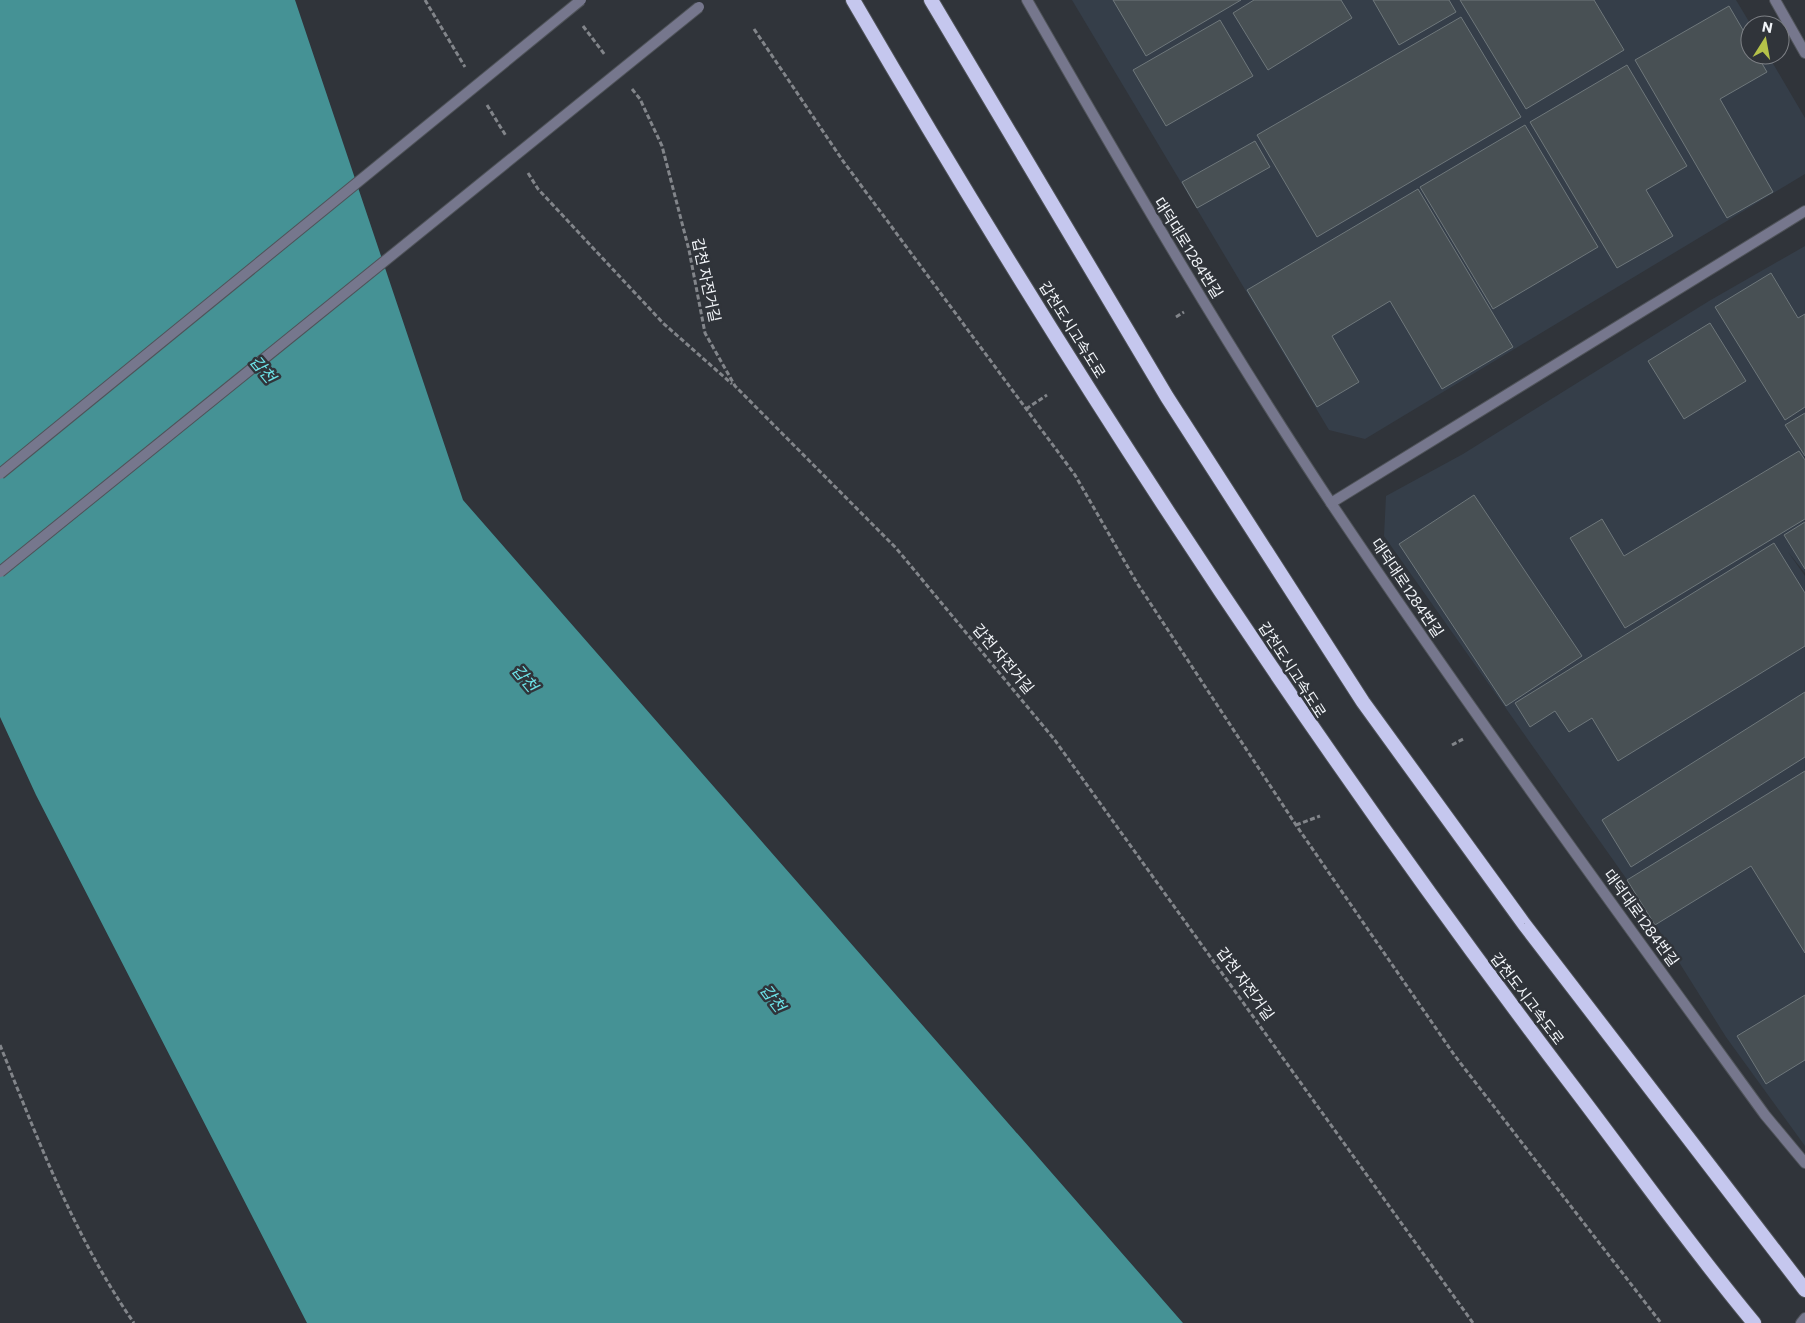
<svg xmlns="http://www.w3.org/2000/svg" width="1805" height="1323" font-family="Commissioner,'Noto Sans KR',sans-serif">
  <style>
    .built { fill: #353e49 }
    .water { fill: #459295 }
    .building { fill: #485054; stroke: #6e777b }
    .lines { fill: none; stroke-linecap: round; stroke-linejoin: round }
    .minor-casing { stroke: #4f5359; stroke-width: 12 }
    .trunk-casing { stroke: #4f5359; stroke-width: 16 }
    .path { stroke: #82858a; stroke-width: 3; stroke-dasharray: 5 2.5; stroke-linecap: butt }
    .minor { stroke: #76778d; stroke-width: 10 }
    .trunk { stroke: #c5c7ee; stroke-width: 14 }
    .tertiary-bridge-casing { stroke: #4f5359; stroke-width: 12; stroke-linecap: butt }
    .tertiary-bridge { stroke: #76778d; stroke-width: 10 }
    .labels { text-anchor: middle; stroke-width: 5; stroke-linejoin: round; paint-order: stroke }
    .street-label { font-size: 15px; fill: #f2f5f9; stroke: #30343a }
    .water-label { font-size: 16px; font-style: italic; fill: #6de2e7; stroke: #30343a }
  </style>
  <rect width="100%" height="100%" fill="#30343a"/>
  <g class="built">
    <polygon points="1072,0 1736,0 1751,25 1750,55 1768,55 1805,118 1805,174 1365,439 1329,430"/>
    <polygon points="1805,246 1805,573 1788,552 1805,576 1805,1146 1726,1037 1628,881 1384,536 1386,496 1463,454 1709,301"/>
  </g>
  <polygon class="water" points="0,0 295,0 463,500 1183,1323 307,1323 36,795 0,717"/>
  <g class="building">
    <polygon points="1113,0 1241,0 1146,56"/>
    <polygon points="1254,0 1341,0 1352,18 1268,70 1233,13"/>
    <polygon points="1373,0 1449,0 1456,12 1399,45"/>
    <polygon points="1460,0 1594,0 1624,50 1526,109"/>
    <polygon points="1729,6 1750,42 1750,55 1757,55 1767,72 1720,99 1773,192 1727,218 1635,60"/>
    <polygon points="1461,17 1521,117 1317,237 1257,135"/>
    <polygon points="1220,20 1253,76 1166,126 1133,70"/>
    <polygon points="1627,65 1687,166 1646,190 1673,236 1617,268 1530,122"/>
    <polygon points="1525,125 1598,247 1493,309 1420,187"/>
    <polygon points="1255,141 1270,167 1197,208 1182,182"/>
    <polygon points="1418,189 1513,347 1442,389 1390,301 1332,336 1359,382 1317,407 1247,290"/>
    <polygon points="1771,273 1798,318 1805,314 1805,407 1785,420 1715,307"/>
    <polygon points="1710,323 1746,381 1684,419 1648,361"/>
    <polygon points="1805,413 1805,456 1785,425"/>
    <polygon points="1799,451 1805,460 1805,519 1625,628 1570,538 1602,519 1624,556"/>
    <polygon points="1474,495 1582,656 1506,706 1399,544"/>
    <polygon points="1805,522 1805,569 1784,535"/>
    <polygon points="1774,543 1805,593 1805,646 1618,761 1592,718 1569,732 1555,711 1530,727 1515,703"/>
    <polygon points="1805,692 1805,757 1631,867 1602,820"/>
    <polygon points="1805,771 1805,953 1751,866 1655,925 1627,880"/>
    <polygon points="1805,995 1805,1060 1766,1084 1737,1036"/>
  </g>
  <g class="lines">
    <g class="minor-casing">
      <g id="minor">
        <path d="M1027,0c98,171 197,342 306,506 139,207 286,408 432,609l40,48"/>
        <polyline points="1775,0 1805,53"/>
        <polyline points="1331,503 1805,211"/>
        <polyline points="1801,1323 1805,1318"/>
      </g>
    </g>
    <g class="trunk-casing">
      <g id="trunk">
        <path d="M853,0c217,374 454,736 715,1080 62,81 121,165 186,243"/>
        <polyline points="931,0 1167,397 1363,702 1524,924 1805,1290"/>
      </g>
    </g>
    <g class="path">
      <polyline points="425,0 465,67"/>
      <polyline points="583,26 605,55"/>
      <polyline points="754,29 843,161 1075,475 1137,583 1296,825 1455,1056 1661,1323"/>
      <polyline points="632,89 640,99 662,146 689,250 705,333 735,386 896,548 1054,739 1473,1323"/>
      <polyline points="487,105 506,136"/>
      <polyline points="528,173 538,189 663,323 732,384"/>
      <polyline points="1176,317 1184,312"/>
      <polyline points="1026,409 1047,395"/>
      <polyline points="1452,745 1465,738"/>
      <polyline points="1296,825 1320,816"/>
      <path d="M0,1045c38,95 75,193 134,278"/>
    </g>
    <use href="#minor" class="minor"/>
    <use href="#trunk" class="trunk"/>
    <g class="tertiary-bridge-casing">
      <g id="tertiary-bridge">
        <polyline points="0,474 581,0"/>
        <polyline points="0,572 699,7"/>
      </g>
    </g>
    <use href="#tertiary-bridge" class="tertiary-bridge"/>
  </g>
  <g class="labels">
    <g class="street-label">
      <text transform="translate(1188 248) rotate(58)" y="5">대덕대로1284번길</text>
      <text transform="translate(706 280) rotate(78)" y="5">갑천 자전거길</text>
      <text transform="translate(1072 330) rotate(58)" y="5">갑천도시고속도로</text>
      <text transform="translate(1407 588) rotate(56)" y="5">대덕대로1284번길</text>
      <text transform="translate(1003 659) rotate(50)" y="5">갑천 자전거길</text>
      <text transform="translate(1292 670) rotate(57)" y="5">갑천도시고속도로</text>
      <text transform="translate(1641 918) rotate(54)" y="5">대덕대로1284번길</text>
      <text transform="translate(1245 984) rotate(54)" y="5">갑천 자전거길</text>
      <text transform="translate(1527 999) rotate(53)" y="5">갑천도시고속도로</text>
    </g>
    <g class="water-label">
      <text transform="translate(263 369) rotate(50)" y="6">갑천</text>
      <text transform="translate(525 678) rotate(50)" y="6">갑천</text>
      <text transform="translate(773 998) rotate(53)" y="6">갑천</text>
    </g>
  </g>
  <g transform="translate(1765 40) rotate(11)"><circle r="24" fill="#30343a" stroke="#7e8186"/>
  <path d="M0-4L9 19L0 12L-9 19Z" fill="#b5c249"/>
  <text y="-8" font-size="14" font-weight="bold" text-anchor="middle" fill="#f2f5f9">N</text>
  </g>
</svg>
